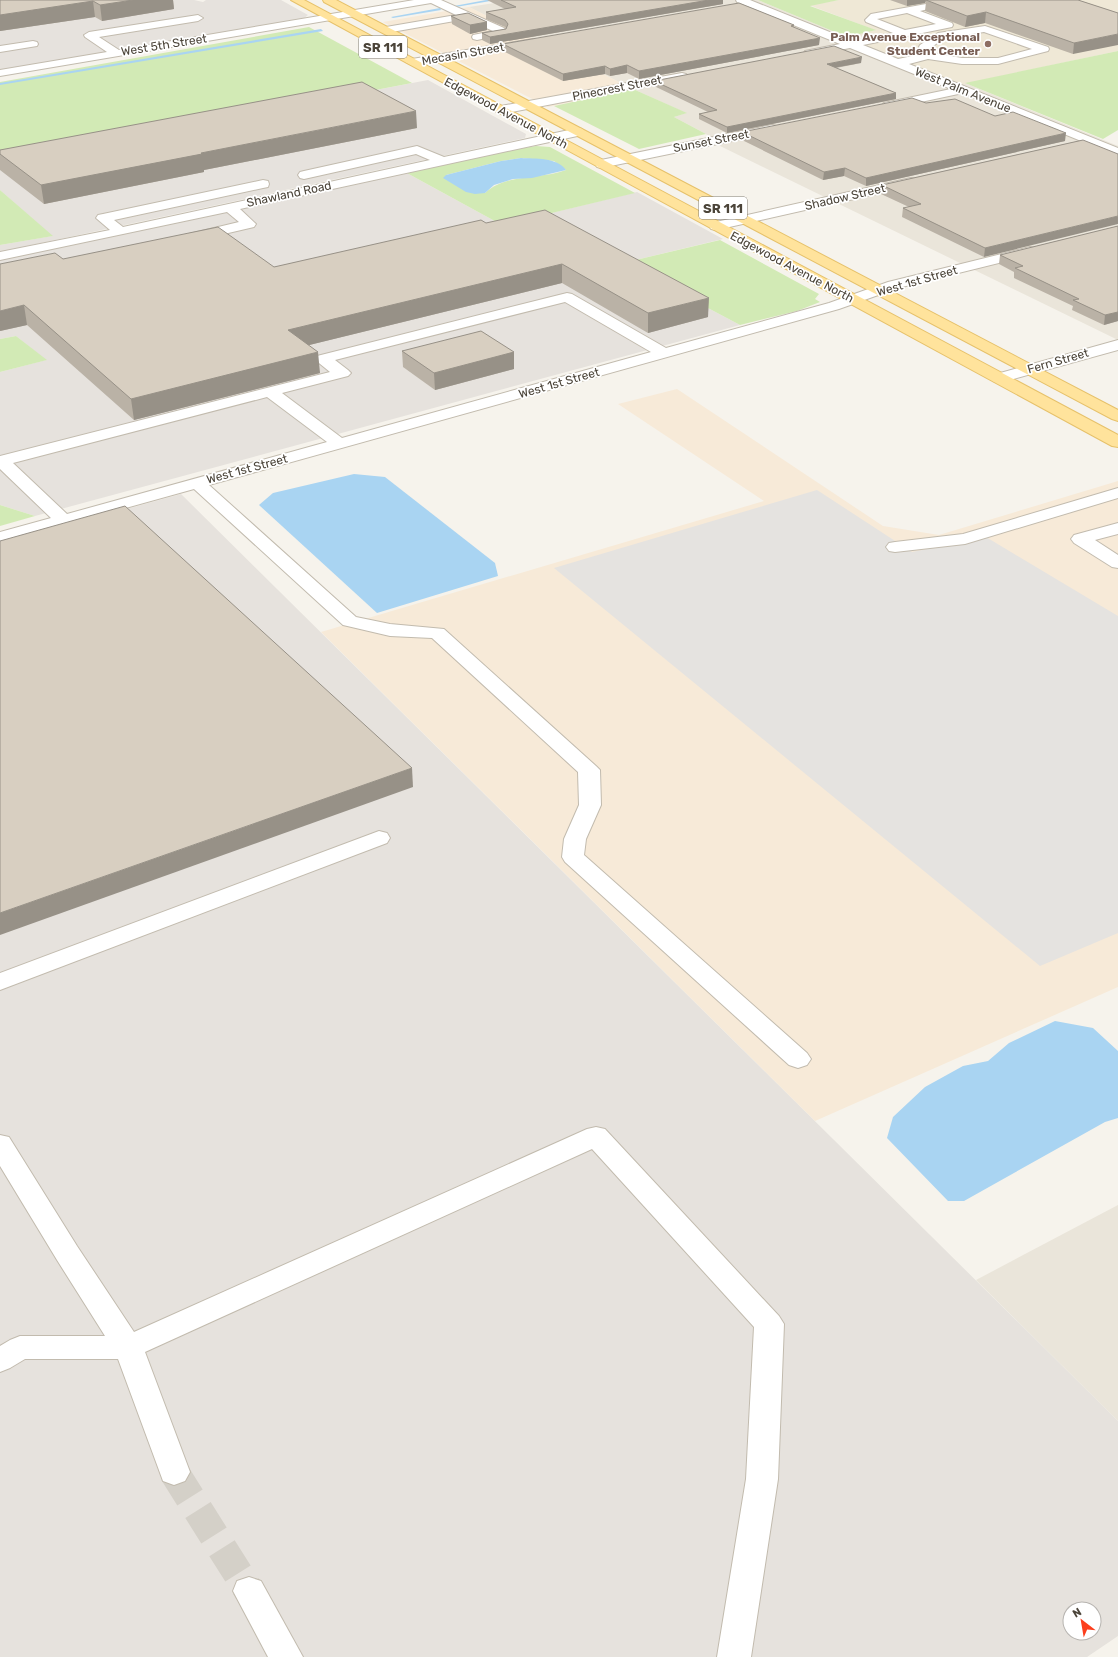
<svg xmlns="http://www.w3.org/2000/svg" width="1118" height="1657" font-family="Rubik,sans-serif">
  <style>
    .residential { fill: #eae5da }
    .commercial { fill: #f7ead8 }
    .industrial { fill: #e6e2dd; fill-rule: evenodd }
    .education { fill: #efe8d6 }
    .green { fill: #d2eab5; fill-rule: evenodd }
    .parking { fill: #e5e3e0 }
    .water { fill: #a9d4f2 }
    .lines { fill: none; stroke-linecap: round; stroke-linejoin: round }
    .stream { fill: #a9d4f2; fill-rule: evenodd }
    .minor-tunnel { stroke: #d4d0c8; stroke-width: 30; stroke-dasharray: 30 15; stroke-linecap: butt }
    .minor-casing { stroke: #c2bbae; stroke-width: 2 }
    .major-casing { stroke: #e6c16a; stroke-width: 2 }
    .minor { fill: #fff; fill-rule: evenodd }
    .major { fill: #ffe39c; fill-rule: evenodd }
    .wall { fill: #bab2a6 }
    .shaded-wall { fill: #979187 }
    .building { fill: #d8cfc1; stroke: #979187 }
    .education-dot { fill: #8d6e63; stroke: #fff; stroke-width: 1.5 }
    .labels { text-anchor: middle; stroke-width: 3.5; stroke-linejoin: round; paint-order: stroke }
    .far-education-label { font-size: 12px; font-weight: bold; fill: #785e54; stroke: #fff; text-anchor: end }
    .far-street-label { font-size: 12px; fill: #4b4439; stroke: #fff }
    .shield { fill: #fff; stroke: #817c74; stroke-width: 1 }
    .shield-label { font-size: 13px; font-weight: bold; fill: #4b4439 }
  </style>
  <rect width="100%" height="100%" fill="#f6f3ec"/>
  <g class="residential">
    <polygon points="514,0 758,0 847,37 843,37 958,85 965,83 1118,146 1118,340 716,144 706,134 674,117 686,113 633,89 469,7"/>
    <polygon points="1118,1205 1118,1421 976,1280"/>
  </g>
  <g class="commercial">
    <polygon points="469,7 633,89 548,107 383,22"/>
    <polygon points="677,389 883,526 939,535 1118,481 1118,987 815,1121 321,632 764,501 618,404"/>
  </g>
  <g class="industrial">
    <polygon points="0,0 194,0 203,2 206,0 281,0 308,15 303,19 281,23 0,70"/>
    <polygon points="428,80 526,134 525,138 0,252 0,245 52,236 0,190 0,162"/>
    <polygon points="405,172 502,225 637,192 723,239 623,263 740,325 35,516 0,505 0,372 46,360 16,336 0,339 0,260"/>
    <path d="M181,494l937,927v215l-31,21h-1087v-1113zM1070,1609h24v24h-24z"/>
  </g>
  <polygon class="education" points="839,0 1118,0 1118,51 959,85 842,38 875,30 809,5"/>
  <g class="green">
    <polygon points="758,0 839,0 810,6 876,30 847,37"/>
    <polygon points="309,27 412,83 0,162 0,82"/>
    <polygon points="1118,51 1118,130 1103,139 965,83"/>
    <polygon points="633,89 687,113 674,117 706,134 639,149 554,106"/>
    <path d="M536,146l14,1 85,46 -133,32 -97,-53 85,-18zM521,158l33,3 12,9c-27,10 -59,3 -81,23l-39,-18 55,-14z"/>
    <polygon points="0,190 53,236 0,245"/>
    <polygon points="720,240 819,294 815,299 820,302 797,311 740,325 623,263"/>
    <polygon points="16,336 47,360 0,372 0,339"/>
    <polygon points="0,505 35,516 0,526"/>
  </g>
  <polygon class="parking" points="817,490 912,552 986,537 1118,616 1118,933 1040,966 554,568"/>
  <g class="water">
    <path d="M521,158c14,1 36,-1 45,12l-34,8 -19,1 -19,6 -9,8 -10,1 -9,-2 -23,-14 3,-3 55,-14z"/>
    <polygon points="354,474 385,477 495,563 498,576 377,613 259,505 273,493"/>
    <polygon points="1055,1021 1093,1028 1118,1051 1118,1118 1105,1122 964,1201 948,1201 887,1138 893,1117 925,1087 963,1066 988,1061 1009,1043"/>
  </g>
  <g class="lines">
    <g class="stream">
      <polygon points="486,0 496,0 456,7 454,6"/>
      <polygon points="440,8 441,10 393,18 391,17"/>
      <polygon points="321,29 323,31 0,85 0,83"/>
    </g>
    <polyline class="minor-tunnel" points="174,1472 249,1591"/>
    <g class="minor-casing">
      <g id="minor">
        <polygon points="414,0 441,0 504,28 507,32 506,34 477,40 473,39 472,37 473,35 493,31 466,19 386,33 381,30 386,27 456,15 431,3 0,76 0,70 107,52 85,37 84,35 89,32 198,15 203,18 198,21 99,37 119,50"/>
        <path d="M736,0h14l102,41 41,-8 -27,-11 -1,-2 6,-6 55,-10 3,-4h11l-7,8 -13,3 32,12 1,2 -1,2 -89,18 35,14 24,-5 -3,-7 1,-2 18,-12 47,-7 63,21 1,2 -1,2 -50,13h-36l-34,-5 -19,5 209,84v8l-155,-63 -75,16 -4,-2 -2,-2 2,-2 67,-14 -101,-41 -41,8 -4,-1 -1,-2 1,-2 35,-7 -103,-42zM907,13l29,11 -31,6 -28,-11zM984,32l48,17 -34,9h-36l-30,-5 -2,-5 15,-10z"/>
        <polygon points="533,39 537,40 538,42 537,44 412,65 406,62 412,59"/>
        <polygon points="33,41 37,42 38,44 37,46 0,52 0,46"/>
        <polygon points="682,73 686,74 688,76 686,78 501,114 497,113 495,110 497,107 501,106"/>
        <polygon points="772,125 776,126 778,129 776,132 601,168 597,167 595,164 597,161 601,160"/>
        <polygon points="578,128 582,129 584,132 582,135 240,209 256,224 254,227 194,241 189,240 187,237 189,234 239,222 227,212 0,260 0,252 110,230 96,218 98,215 103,214 263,180 268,181 269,184 268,187 263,188 114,220 123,227 430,160 416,154 304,179 300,178 298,175 300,172 304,171 417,146 444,157"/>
        <polygon points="911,178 916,179 917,182 916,185 716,230 711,229 709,226 711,223 716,222"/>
        <path d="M1030,247l5,1 2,3 -2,3 -137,34 -59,21 -630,176 147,132 34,7 54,5 152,137 4,4 1,35 -15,34 -2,16 223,198 4,6 -4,6 -9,3 -9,-3 -224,-203 -3,-5 2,-18 15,-34 -1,-33 -146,-134 -42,-2 -47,-11 -149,-136 -194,54v-11l51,-14 -51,-49v-13l330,-84 -16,-13 3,-3 250,-63 5,1 94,54 163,-45 59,-21zM565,302l86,50 -309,86 -60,-45 66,-17 3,-3 -3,-3 -13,-10zM267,397l60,45 -260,72 -54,-51z"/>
        <polygon points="1118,340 1118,350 999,383 993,381 991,378 993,375"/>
        <polygon points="1118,488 1118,498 965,544 895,552 889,551 886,547 889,543 895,542 963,534"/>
        <polygon points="1118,523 1118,534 1095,540 1118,555 1118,568 1112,567 1074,543 1071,539 1074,535"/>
        <polygon points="379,831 387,833 390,838 387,843 0,990 0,973"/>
        <polygon points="596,1127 605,1129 779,1316 784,1324 778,1479 751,1657 717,1657 746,1479 754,1327 592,1149 145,1352 190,1472 185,1481 174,1485 163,1481 118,1359 25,1359 10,1368 0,1372 0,1346 10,1340 20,1336 105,1336 57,1260 0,1166 0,1135 9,1137 77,1246 134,1332 587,1129"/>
        <polygon points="249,1577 261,1581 303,1657 268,1657 233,1591 237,1581"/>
      </g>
    </g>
    <g class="major-casing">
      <g id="major">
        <polygon points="291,0 304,0 1118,435 1118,447 1112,446"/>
        <polygon points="323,0 336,0 1118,410 1118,421 1112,419 324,2"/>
      </g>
    </g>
    <use href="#minor" class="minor"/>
    <use href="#major" class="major"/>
  </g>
  <g class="wall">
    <polygon points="0,0 173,0 174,9 102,21 95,17 0,31"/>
    <polygon points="487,0 723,0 723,4 490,44 482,40 482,33 506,29 505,27 486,19 486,12 505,9"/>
    <polygon points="890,0 1078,0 1118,13 1073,54 985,23 965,27 925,11 926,2 925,3 907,6"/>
    <polygon points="451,16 487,22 487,30 470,34 452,24"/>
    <polygon points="794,25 794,27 819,45 639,79 627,73 610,76 605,74 563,81 503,51 503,44"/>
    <polygon points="861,63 836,68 896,93 896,99 727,133 699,119 699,114 708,112 654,86 654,81"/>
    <polygon points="926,103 995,116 1065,141 866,186 844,176 823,180 742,140 742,132"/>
    <polygon points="417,128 204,170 204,172 44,204 0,170 0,150"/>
    <polygon points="1083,140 984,257 902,217 903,208 909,207 881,194 882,185"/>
    <polygon points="486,223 708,317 648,333 562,283 309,345 320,373 134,420 27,325 0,331 63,259 274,267"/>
    <polygon points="1118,226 1118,321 1104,325 1072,310 1073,306 1014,278 1014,272 999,264 1000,255"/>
    <polygon points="402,351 514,352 514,369 435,390 403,367"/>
  </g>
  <g class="shaded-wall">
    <polygon points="133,0 173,0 174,9 102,21 100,5"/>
    <polygon points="709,0 723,0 723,4 490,44 490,37"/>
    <polygon points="907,0 928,0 926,0 925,3 907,6"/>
    <polygon points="93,1 95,17 0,31 0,15"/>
    <polygon points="986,12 985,23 965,27 967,16"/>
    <polygon points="487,22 487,30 470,34 470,25"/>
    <polygon points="1118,34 1118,45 1073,54 1074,43"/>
    <polygon points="820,38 819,45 639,79 639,71"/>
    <polygon points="862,57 861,63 827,69 827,64"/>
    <polygon points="627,65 627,73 610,76 610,69"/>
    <polygon points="605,66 605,74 563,81 563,74"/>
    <polygon points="896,93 896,99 727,133 727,127"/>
    <polygon points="416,111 417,128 204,170 204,172 44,204 41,185 201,153"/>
    <polygon points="1066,133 1065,141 866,186 866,178"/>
    <polygon points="845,168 844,176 823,180 824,172"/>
    <polygon points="1118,216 1118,224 984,257 985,248"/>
    <polygon points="562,264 562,283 289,350 288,330"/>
    <polygon points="709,298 708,317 648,333 648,313"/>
    <polygon points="24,305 27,325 0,331 0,311"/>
    <polygon points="1118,312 1118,321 1104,325 1105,315"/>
    <polygon points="318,352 320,373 134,420 131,399"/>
    <polygon points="514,352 514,369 435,390 434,373"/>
    <polygon points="412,768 413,787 0,935 0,913"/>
  </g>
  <g class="building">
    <polygon points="0,0 133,0 100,5 93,1 0,15"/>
    <polygon points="501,0 709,0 490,37 482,33 506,29 508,24 505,20 486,12 516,7"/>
    <polygon points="926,0 1078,0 1118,13 1118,34 1074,43 986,12 967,16"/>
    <polygon points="739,3 794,25 791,26 820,38 639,71 627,65 610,69 605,66 563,74 503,44"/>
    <polygon points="468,13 487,22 470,25 451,16"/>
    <polygon points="834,46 862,57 827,64 896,93 727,127 699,114 717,110 654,81"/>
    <polygon points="362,82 416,111 201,153 202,154 41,185 0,154 0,150"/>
    <polygon points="912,98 926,103 955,99 995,116 1013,112 1066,133 866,178 845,168 824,172 742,132"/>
    <polygon points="1083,140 1118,154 1118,216 985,248 903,208 921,204 882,185"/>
    <polygon points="545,210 709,298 648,313 562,264 288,330 318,352 131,399 24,305 0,311 0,264 55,253 63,259 218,227 274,267 481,220 486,223"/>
    <polygon points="1118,226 1118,312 1105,315 1073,300 1079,299 1015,268 1023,266 1000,255"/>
    <polygon points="481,331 514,352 434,373 402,351"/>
    <polygon points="125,506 412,768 0,913 0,541"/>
  </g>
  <circle class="education-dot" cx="988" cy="44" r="4"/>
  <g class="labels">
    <g class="far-education-label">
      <text x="980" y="41">Palm Avenue Exceptional<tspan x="980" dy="14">Student Center</tspan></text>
    </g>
    <g class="far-street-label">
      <text transform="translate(164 45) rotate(-9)" y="4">West 5th Street</text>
      <text transform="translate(463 54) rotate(-10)" y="4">Mecasin Street</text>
      <text transform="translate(617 88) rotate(-11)" y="4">Pinecrest Street</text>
      <text transform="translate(963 90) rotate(22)" y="4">West Palm Avenue</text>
      <text transform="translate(506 113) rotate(28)" y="4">Edgewood Avenue North</text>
      <text transform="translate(711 141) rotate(-11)" y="4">Sunset Street</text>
      <text transform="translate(289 194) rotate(-12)" y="4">Shawland Road</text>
      <text transform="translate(845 197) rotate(-13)" y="4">Shadow Street</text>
      <text transform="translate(792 267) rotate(28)" y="4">Edgewood Avenue North</text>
      <text transform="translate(917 281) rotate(-16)" y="4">West 1st Street</text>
      <text transform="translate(1058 361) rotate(-16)" y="4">Fern Street</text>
      <text transform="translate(559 383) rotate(-16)" y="4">West 1st Street</text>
      <text transform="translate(247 469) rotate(-15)" y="4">West 1st Street</text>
    </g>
    <g class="shield">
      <rect x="359" y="36" width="48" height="22" rx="3"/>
      <rect x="699" y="197" width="48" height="22" rx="3"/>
    </g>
    <g class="shield-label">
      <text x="383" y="52">SR 111</text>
      <text x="723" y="213">SR 111</text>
    </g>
  </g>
  <g transform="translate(1082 1621) rotate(329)"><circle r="19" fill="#ffffff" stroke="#b7b4b0"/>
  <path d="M0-3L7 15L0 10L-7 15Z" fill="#fc3f1d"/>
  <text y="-6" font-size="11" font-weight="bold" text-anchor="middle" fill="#4b4439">N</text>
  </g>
</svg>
